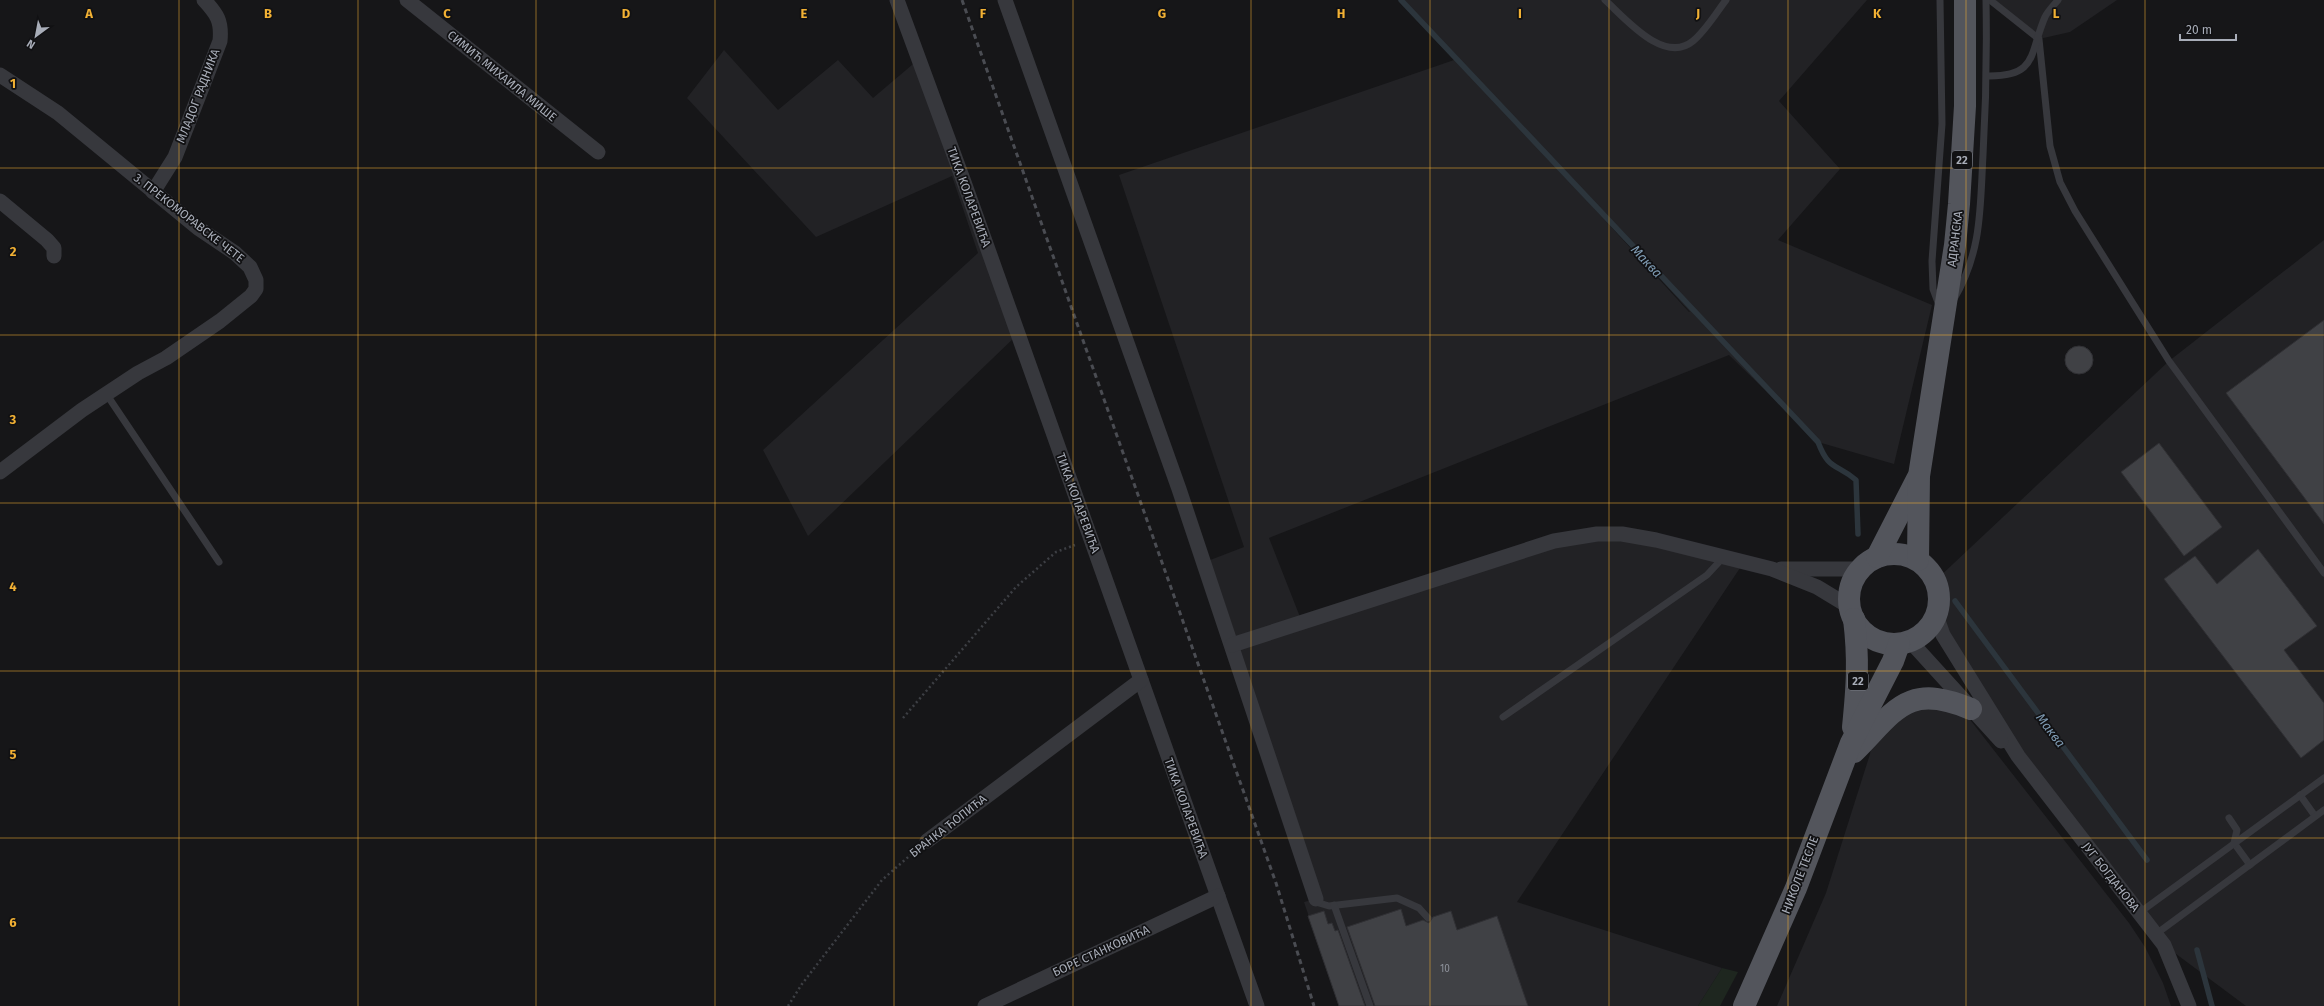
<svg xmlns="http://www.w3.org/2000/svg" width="2324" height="1006" font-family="'Fira Sans',sans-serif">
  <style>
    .built { fill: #222225; fill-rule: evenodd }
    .green { fill: #1e261f }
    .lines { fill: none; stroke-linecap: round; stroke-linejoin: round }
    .stream { stroke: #2c353c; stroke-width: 5.5 }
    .building { fill: #404145; stroke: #303034 }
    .path { stroke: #3d3f44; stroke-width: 2.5; stroke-dasharray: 2 3; stroke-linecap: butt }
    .lane { stroke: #37383d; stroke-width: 7 }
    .street { stroke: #37383d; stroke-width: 15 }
    .primary { stroke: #53555c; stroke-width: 22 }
    .rail { stroke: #4a4c52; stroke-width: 3; stroke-dasharray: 5 4; stroke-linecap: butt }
    .grid { fill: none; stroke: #f2b134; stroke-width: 1; stroke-opacity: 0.55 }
    .labels { text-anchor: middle; stroke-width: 3.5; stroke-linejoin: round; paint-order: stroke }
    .number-label { font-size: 10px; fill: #8e929b }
    .shield { fill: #111113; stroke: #7b7e86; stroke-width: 1 }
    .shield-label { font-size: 11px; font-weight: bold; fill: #a8adb8 }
    .street-label { font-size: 12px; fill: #a8adb8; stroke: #111113 }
    .water-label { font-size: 13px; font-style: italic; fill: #7f9bb3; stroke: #111113 }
    .grid-label { font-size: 13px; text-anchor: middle; font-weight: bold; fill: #f2b134; stroke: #111113; stroke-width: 3.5; stroke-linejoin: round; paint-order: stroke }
  </style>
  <rect width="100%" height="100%" fill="#161618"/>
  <g class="built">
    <path d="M1401,0h466l-88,101 61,68 -62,71 154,65 -38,159 -76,-22 -89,-87 -460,183 33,84 295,-88 147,28 -227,340 205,66 -24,38h-359l-35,-104 12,-3 -111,-337 39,-15 -125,-372 338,-116zM1484,88l85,90 121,134h-1z"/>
    <polygon points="1990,0 2117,0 2070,32 2039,39"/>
    <polygon points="724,50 778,110 838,60 873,98 919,59 1018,334 808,536 763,450 978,253 952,176 816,237 687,98"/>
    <polygon points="2324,240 2324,1006 2246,1006 2164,945 2018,756 1936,615 1939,604 1939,592 1936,580 2169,361"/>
    <polygon points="1957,703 2129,923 2145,947 2163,983 2171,1006 1777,1006 1826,893 1870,754 1874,731 1897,708"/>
  </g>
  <polygon class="green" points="1722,968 1738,972 1720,1006 1698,1006"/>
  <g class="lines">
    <g class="stream">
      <path d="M1401,0l417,442c11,29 18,21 38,38l2,54"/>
      <polyline points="1955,601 2147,860"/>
      <polyline points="2197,950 2212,1006"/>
    </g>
  </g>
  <g class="building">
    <polygon points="2324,320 2324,524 2226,393"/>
    <circle cx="2079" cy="360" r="14"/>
    <polygon points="2159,443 2222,527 2184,556 2121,472"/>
    <polygon points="2258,549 2317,626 2284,650 2324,703 2324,740 2301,758 2164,579 2195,556 2217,584"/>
    <polygon points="1401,909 1406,926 1423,920 1429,923 1433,917 1451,911 1457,930 1497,916 1528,1006 1375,1006 1347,927"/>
    <polygon points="1324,911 1328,924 1332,923 1335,931 1338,930 1365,1006 1339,1006 1308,916"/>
  </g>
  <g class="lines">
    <g class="path">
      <polyline points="903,718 1016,587 1056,552 1075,545"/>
      <polyline points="788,1006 802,984 882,880 915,851"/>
    </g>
    <g class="lane">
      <path d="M1605,0c20,18 59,65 88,41 13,-11 23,-28 33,-41"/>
      <polyline points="1990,0 2039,39 2050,146 2060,182 2075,211 2169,361 2324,573"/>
      <path d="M1987,76c51,1 42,-22 58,-59 3,-6 9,-12 13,-17"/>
      <path d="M1954,299c28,-48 26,-90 29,-144 3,-52 4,-103 3,-155"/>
      <polyline points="1939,305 1933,289 1932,261 1942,124 1940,0"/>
      <polyline points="107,395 219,562"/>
      <polyline points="1503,717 1707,575 1719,562 1722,556"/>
      <polyline points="2300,795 2315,816"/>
      <polyline points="2229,818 2237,830 2234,843 2250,865"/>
      <polyline points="1316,899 1319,903 1329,906 1397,898 1419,908 1428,918"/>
      <polyline points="1334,905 1370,1006"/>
      <polyline points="2139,913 2324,778"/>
      <polyline points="2156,934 2324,810"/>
    </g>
    <g class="street">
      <polyline points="407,0 598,152"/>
      <polyline points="897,0 964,182 1257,1006"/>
      <polyline points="1005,0 1179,489 1316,899"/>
      <polyline points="0,75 58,113 198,228 235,253 250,267 256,280 256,289 251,296 220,321 166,358 138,373 82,410 0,472"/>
      <path d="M153,192l22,-35 45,-116c2,-20 -3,-27 -16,-41"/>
      <polyline points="0,201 47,240 54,248 54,256"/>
      <polyline points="1781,569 1860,569"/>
      <polyline points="1936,615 1943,635 2018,756 2164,945 2189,1006"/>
      <polyline points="1910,641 2001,741"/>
      <polyline points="1232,645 1554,541 1597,534 1622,534 1656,540 1772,569 1817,587 1850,607"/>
      <polyline points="927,841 1141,680"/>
      <polyline points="985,1006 1218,896"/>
    </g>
    <g class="primary">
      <circle cx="1894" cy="599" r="45"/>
      <polyline points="1877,557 1917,479"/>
      <polyline points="1918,560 1919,476 1955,245 1959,204 1965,106 1965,0"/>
      <path d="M1853,727c4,-40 6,-67 1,-108"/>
      <path d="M1854,752c42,-42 53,-70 117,-43"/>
      <polyline points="1744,1006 1796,888 1851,743 1893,661 1899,644"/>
    </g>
    <polyline class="rail" points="962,0 1276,883 1314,1006"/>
  </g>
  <path class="grid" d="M179,0v1006M358,0v1006M536,0v1006M715,0v1006M894,0v1006M1073,0v1006M1251,0v1006M1430,0v1006M1609,0v1006M1788,0v1006M1966,0v1006M2145,0v1006M0,168h2324M0,335h2324M0,503h2324M0,671h2324M0,838h2324"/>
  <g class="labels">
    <g class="number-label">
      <text x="1445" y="972">10</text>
    </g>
    <g class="shield">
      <rect x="1952" y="151" width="20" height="18" rx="3"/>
      <rect x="1848" y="672" width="20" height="18" rx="3"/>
    </g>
    <g class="shield-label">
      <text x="1962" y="164">22</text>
      <text x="1858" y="685">22</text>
    </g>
    <g class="street-label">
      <text transform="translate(502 76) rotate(39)" y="4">СИМИЋ МИХАИЛА МИШЕ</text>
      <text transform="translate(198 96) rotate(-69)" y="4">МЛАДОГ РАДНИКА</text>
      <text transform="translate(969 197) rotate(70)" y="4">ТИКА КОЛАРЕВИЋА</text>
      <text transform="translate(189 218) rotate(38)" y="4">3. ПРЕКОМОРАВСКЕ ЧЕТЕ</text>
      <text transform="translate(1955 239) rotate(-83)" y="4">АДРАНСКА</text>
      <text transform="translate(1078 503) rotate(70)" y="4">ТИКА КОЛАРЕВИЋА</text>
      <text transform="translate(1186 808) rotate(70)" y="4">ТИКА КОЛАРЕВИЋА</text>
      <text transform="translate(948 826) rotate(-38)" y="4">БРАНКА ЋОПИЋА</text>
      <text transform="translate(1800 875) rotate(-69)" y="4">НИКОЛЕ ТЕСЛЕ</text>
      <text transform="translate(2111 877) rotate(52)" y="4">ЈУГ БОГДАНОВА</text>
      <text transform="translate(1101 951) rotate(-25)" y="4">БОРЕ СТАНКОВИЋА</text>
    </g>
    <g class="water-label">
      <text transform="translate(1647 261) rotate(47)" y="5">Маква</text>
      <text transform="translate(2051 730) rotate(53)" y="5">Маква</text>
    </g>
  </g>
  <g class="grid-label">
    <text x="89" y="18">A</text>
    <text x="268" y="18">B</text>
    <text x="447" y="18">C</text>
    <text x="626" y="18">D</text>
    <text x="804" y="18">E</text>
    <text x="983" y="18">F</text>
    <text x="1162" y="18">G</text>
    <text x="1341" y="18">H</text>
    <text x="1520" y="18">I</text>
    <text x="1698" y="18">J</text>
    <text x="1877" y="18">K</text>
    <text x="2056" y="18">L</text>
    <text x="13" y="88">1</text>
    <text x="13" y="256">2</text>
    <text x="13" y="424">3</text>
    <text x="13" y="591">4</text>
    <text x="13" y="759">5</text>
    <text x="13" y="927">6</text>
  </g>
  <g transform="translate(36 36) rotate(212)" stroke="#111113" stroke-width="3" paint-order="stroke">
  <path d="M0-3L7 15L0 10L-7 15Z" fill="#a8adb8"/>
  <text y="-6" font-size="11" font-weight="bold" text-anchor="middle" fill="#a8adb8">N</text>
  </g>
  <path d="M2180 34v6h56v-6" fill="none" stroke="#a8adb8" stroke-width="2"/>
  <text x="2186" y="34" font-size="12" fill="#a8adb8" stroke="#111113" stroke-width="3" paint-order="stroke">20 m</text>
</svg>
